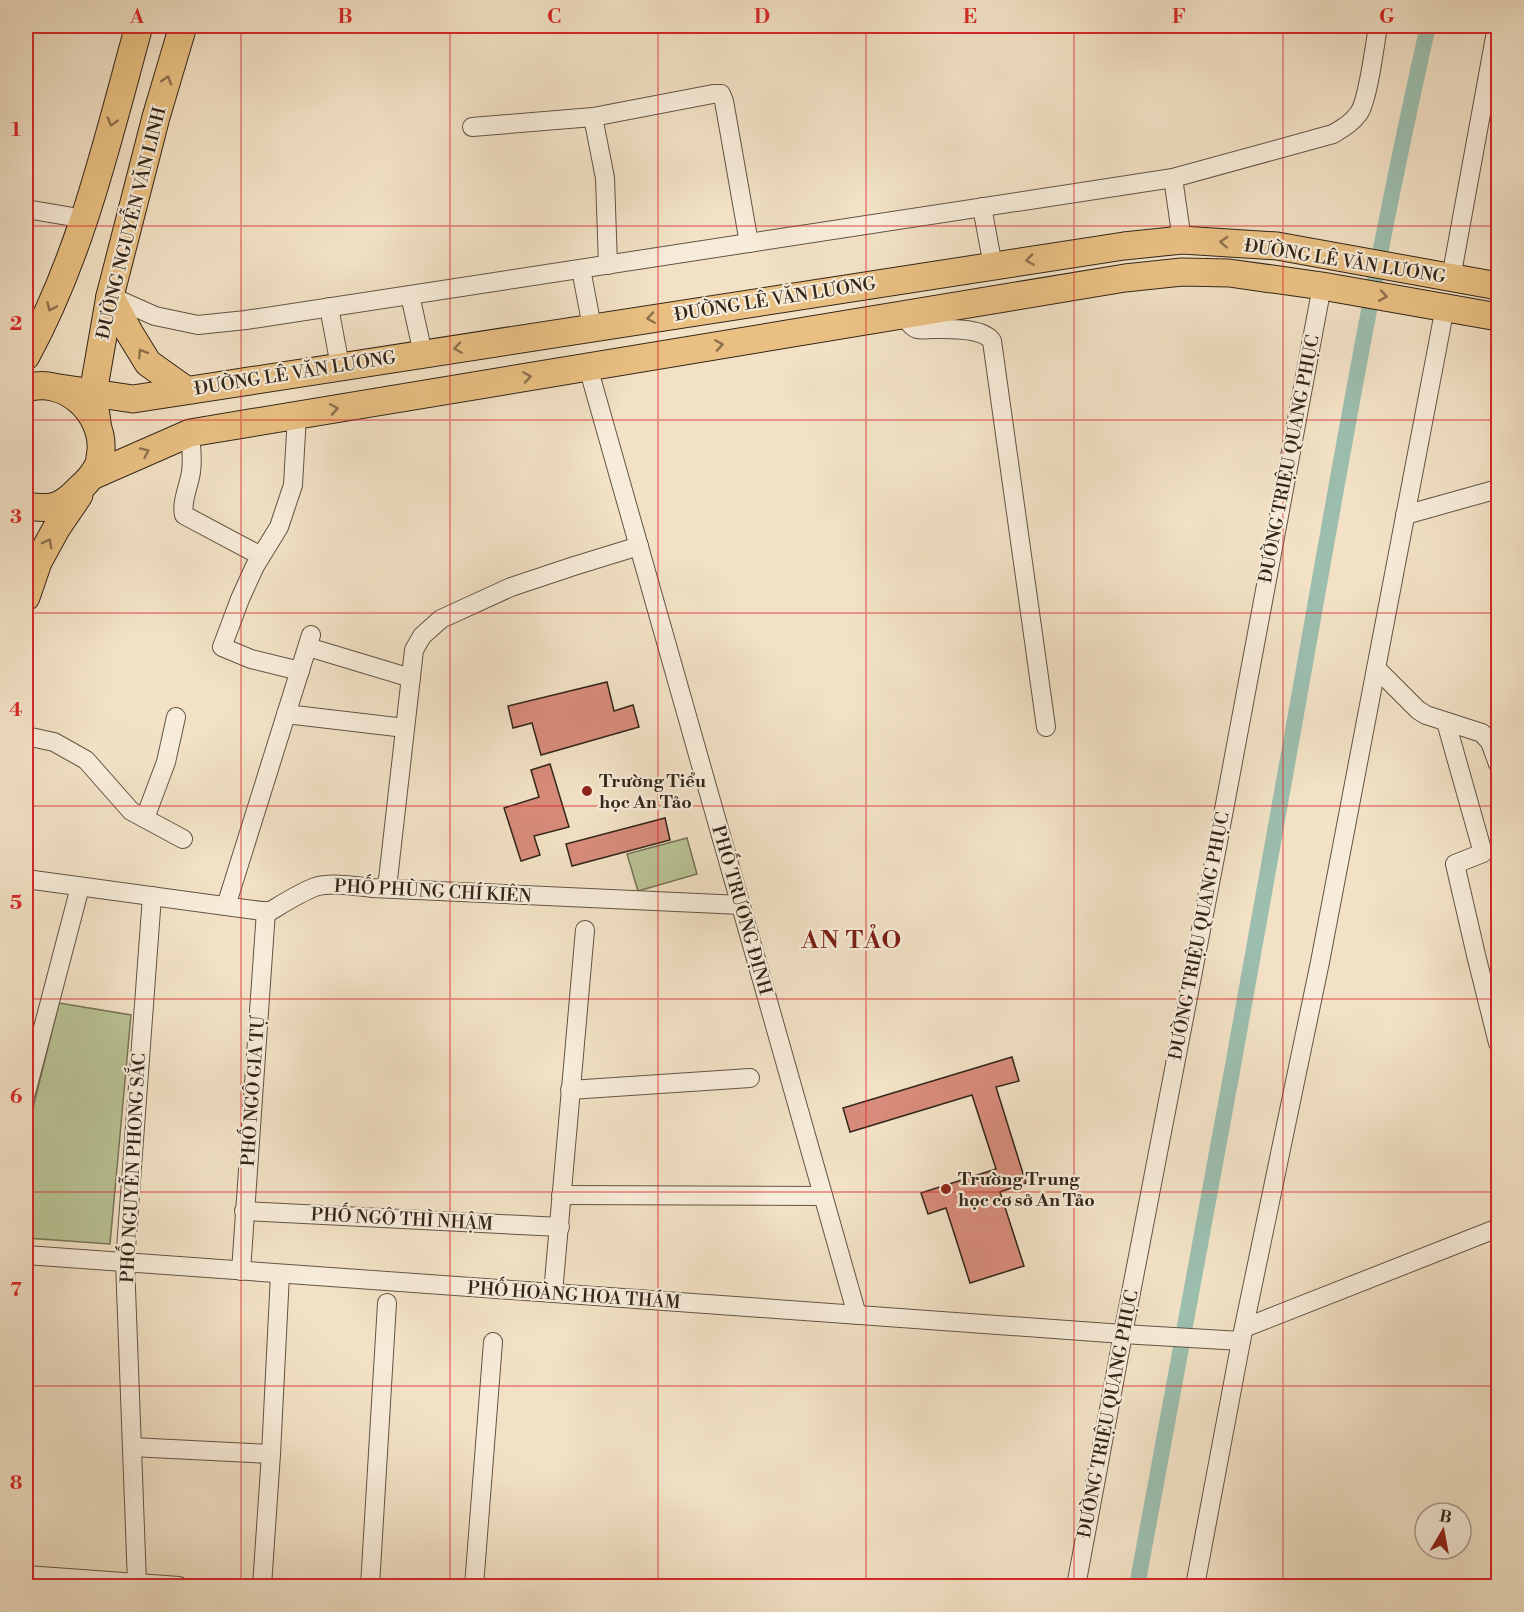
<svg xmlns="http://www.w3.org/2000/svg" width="1524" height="1612" font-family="'Libre Bodoni',serif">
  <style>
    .green { fill: #b9c395; stroke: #767458; stroke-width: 1.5 }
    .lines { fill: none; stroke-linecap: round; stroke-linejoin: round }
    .canal { stroke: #9cbeae; stroke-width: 16 }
    .building { fill: #d88c7b; stroke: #32251a; stroke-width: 1.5 }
    .minor-casing { stroke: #625445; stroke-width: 20 }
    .highway-casing { stroke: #32251a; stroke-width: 29 }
    .minor { stroke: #f7ecd9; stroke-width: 18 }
    .highway { stroke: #e9c082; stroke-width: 27 }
    .oneway { stroke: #8e724e }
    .grid { fill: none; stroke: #d62828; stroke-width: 1.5; stroke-opacity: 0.55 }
    .poi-dot { fill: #8f2418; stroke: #f7ecd9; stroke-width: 2 }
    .labels { text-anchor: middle; stroke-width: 4.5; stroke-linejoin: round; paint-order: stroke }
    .street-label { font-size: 18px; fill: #32251a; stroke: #f7ecd9 }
    .poi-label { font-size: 18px; font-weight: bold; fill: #32251a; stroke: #f7ecd9; text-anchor: start }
    .district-label { font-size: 24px; font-weight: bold; letter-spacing: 1.5px; fill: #7a1f14; stroke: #f7ecd9 }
    .neatline { fill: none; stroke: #d62828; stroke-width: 2 }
    .grid-label { font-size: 20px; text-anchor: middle; font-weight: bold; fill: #d62828 }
  </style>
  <rect width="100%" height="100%" fill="#f2e1c5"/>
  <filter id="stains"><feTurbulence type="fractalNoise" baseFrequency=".00333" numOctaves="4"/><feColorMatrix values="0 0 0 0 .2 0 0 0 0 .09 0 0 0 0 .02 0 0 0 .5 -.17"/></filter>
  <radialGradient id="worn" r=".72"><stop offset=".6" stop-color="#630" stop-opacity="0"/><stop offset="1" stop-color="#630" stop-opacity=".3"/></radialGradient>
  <g class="green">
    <polygon points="687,838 697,874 638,891 627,854"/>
    <polygon points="59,1003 131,1015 110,1244 26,1238 26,1136"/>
  </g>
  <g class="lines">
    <path class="canal" d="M1137,1586c54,-284 105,-570 156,-855 42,-236 82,-472 135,-705"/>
  </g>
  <g class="building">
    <polygon points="607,682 614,711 633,705 639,727 541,755 532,723 513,728 508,706"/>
    <polygon points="550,764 569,827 534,836 540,855 521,861 504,808 539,797 531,770"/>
    <polygon points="665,818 670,840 572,866 566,844"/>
    <polygon points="1012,1057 1019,1081 996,1087 1026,1183 1000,1192 1024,1266 970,1283 946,1208 928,1214 921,1193 996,1169 972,1095 850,1132 843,1108"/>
  </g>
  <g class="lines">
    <g class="minor-casing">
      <g id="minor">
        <polyline points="593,117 605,178 608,265"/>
        <polyline points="472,127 593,117 713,94 721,94 724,101 749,243"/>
        <polyline points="1173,178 1182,240"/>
        <polyline points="982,207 993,266"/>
        <polyline points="26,209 85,219"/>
        <polyline points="581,269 592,327"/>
        <polyline points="1451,278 1497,26"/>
        <polyline points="410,295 423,354"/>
        <path d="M110,296l45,20 43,9 48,-5 927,-142 160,-44c10,-6 19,-11 26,-21 9,-13 16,-69 19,-87"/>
        <polyline points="329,307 340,366"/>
        <path d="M905,314c3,7 5,12 12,15 5,1 10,0 15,0 16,0 50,-2 60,12l54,386"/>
        <polyline points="588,367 857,1315"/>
        <polyline points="297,415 293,485 279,527 255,566 240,599 222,647 251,659 300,671"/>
        <path d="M190,433c1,13 3,26 1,39 -2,14 -10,30 -7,43l77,41"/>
        <polyline points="1405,515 1498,489"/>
        <polyline points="308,647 411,678"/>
        <polyline points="1376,668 1418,710 1426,715 1482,733 1490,742 1498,764"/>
        <polyline points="286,714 405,728"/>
        <polyline points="1446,722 1483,853 1455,864 1476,955 1498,1043"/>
        <polyline points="26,736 54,742 86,760 131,811 183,839"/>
        <polyline points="145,818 166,762 176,717"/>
        <path d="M26,879l243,33c15,-9 30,-19 46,-25 16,-5 40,-1 57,1l369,17"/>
        <polyline points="387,888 414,650 422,636 441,619 511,587 574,566 639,546"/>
        <polyline points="226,906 311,635"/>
        <polyline points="570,1090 750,1078"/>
        <polyline points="26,1093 80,887"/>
        <polyline points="561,1195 823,1196"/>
        <polyline points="244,1211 560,1227"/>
        <polyline points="26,1255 1123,1334 1241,1341"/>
        <polyline points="241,1271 266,911"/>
        <polyline points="553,1293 585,930"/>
        <polyline points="1244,1328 1498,1228"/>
        <polyline points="132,1447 271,1454"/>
        <polyline points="26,1575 179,1586"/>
        <polyline points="137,1583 125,1262 152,896"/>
        <polyline points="262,1586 271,1454 280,1274"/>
        <polyline points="370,1586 387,1303"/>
        <polyline points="474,1586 493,1342"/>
        <polyline points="1076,1586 1123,1334 1217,847 1322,286"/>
        <polyline points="1195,1586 1241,1341 1320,962 1445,307"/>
      </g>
    </g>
    <g class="highway-casing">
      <g id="highway">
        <polyline points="110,296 129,332 148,363 186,390"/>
        <path d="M26,356c56,-102 82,-218 113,-330"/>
        <polyline points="53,387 133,399 1124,246 1182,240 1277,246 1498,286"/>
        <path d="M26,388c38,-12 78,24 75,63 -1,4 -1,9 -2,13 -5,11 -12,18 -20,25 -18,19 -28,21 -53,17"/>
        <polyline points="97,423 93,393 110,296 156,117 183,26"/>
        <polyline points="92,476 190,433 1125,278 1182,272 1229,273 1322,286 1498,317"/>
        <polyline points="26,597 38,562 56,529 79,495"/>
      </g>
    </g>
    <use href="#minor" class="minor"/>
    <use href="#highway" class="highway"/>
  </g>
  <defs><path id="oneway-chevron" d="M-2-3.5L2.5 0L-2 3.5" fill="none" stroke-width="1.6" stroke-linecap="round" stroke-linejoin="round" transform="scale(1.5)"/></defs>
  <g class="oneway">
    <use href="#oneway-chevron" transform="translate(167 80) rotate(-73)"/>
    <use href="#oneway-chevron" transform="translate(112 122) rotate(106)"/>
    <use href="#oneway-chevron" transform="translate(1224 242) rotate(-177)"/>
    <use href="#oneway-chevron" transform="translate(1030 260) rotate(171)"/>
    <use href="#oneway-chevron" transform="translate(1383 296) rotate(10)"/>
    <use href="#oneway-chevron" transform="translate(51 307) rotate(114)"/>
    <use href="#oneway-chevron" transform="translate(651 318) rotate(171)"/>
    <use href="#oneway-chevron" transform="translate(719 345) rotate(-9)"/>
    <use href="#oneway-chevron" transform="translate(458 348) rotate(171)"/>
    <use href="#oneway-chevron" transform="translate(142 353) rotate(-122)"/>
    <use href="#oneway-chevron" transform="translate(527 377) rotate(-9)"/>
    <use href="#oneway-chevron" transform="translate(334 409) rotate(-9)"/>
    <use href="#oneway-chevron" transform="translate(145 452) rotate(-24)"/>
    <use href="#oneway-chevron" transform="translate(48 543) rotate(-62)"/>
  </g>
  <path class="grid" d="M241,26v1560M450,26v1560M658,26v1560M866,26v1560M1074,26v1560M1283,26v1560M26,226h1472M26,420h1472M26,613h1472M26,806h1472M26,999h1472M26,1192h1472M26,1386h1472"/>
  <g class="poi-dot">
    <circle cx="587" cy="791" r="6"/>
    <circle cx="946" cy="1189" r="6"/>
  </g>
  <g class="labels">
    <g class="street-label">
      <text transform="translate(131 223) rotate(-76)" y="6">ĐƯỜNG NGUYỄN VĂN LINH</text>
      <text transform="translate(1345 261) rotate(9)" y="6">ĐƯỜNG LÊ VĂN LƯƠNG</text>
      <text transform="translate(775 299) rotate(-9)" y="6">ĐƯỜNG LÊ VĂN LƯƠNG</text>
      <text transform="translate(295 373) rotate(-9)" y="6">ĐƯỜNG LÊ VĂN LƯƠNG</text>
      <text transform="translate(1289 459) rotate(-79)" y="6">ĐƯỜNG TRIỆU QUANG PHỤC</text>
      <text transform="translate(433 891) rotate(3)" y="6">PHỐ PHÙNG CHÍ KIÊN</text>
      <text transform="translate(742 910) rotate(74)" y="6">PHỐ TRƯƠNG ĐỊNH</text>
      <text transform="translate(1199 936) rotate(-79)" y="6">ĐƯỜNG TRIỆU QUANG PHỤC</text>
      <text transform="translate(253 1091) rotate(-86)" y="6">PHỐ NGÔ GIA TỰ</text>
      <text transform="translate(133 1168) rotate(-87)" y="6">PHỐ NGUYỄN PHONG SẮC</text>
      <text transform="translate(402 1219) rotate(3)" y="6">PHỐ NGÔ THÌ NHẬM</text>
      <text transform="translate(574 1295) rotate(4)" y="6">PHỐ HOÀNG HOA THÁM</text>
      <text transform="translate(1108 1414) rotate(-79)" y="6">ĐƯỜNG TRIỆU QUANG PHỤC</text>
    </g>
    <g class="poi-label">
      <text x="599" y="787">Trường Tiểu<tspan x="599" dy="21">học An Tảo</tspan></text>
      <text x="958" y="1185">Trường Trung<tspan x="958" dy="21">học cơ sở An Tảo</tspan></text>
    </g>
    <g class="district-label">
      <text x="852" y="948">AN TẢO</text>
    </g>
  </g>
  <rect width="1524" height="1612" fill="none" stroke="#f2e1c5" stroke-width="66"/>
  <g transform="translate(1443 1531) rotate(10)"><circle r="28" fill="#f7ecd9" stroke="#a89c8d" stroke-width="1.5"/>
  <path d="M0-4.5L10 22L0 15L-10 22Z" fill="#8f2418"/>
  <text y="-9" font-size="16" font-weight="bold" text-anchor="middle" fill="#32251a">B</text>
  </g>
  <rect x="33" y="33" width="1458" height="1546" class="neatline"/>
  <g class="grid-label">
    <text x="137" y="23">A</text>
    <text x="345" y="23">B</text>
    <text x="554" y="23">C</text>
    <text x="762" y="23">D</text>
    <text x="970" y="23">E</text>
    <text x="1179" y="23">F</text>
    <text x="1387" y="23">G</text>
    <text x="16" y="136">1</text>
    <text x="16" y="330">2</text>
    <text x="16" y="523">3</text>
    <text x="16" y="716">4</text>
    <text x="16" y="909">5</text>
    <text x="16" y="1103">6</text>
    <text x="16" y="1296">7</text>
    <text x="16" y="1489">8</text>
  </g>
  <rect width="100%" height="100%" filter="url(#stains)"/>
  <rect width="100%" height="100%" fill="url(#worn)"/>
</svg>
